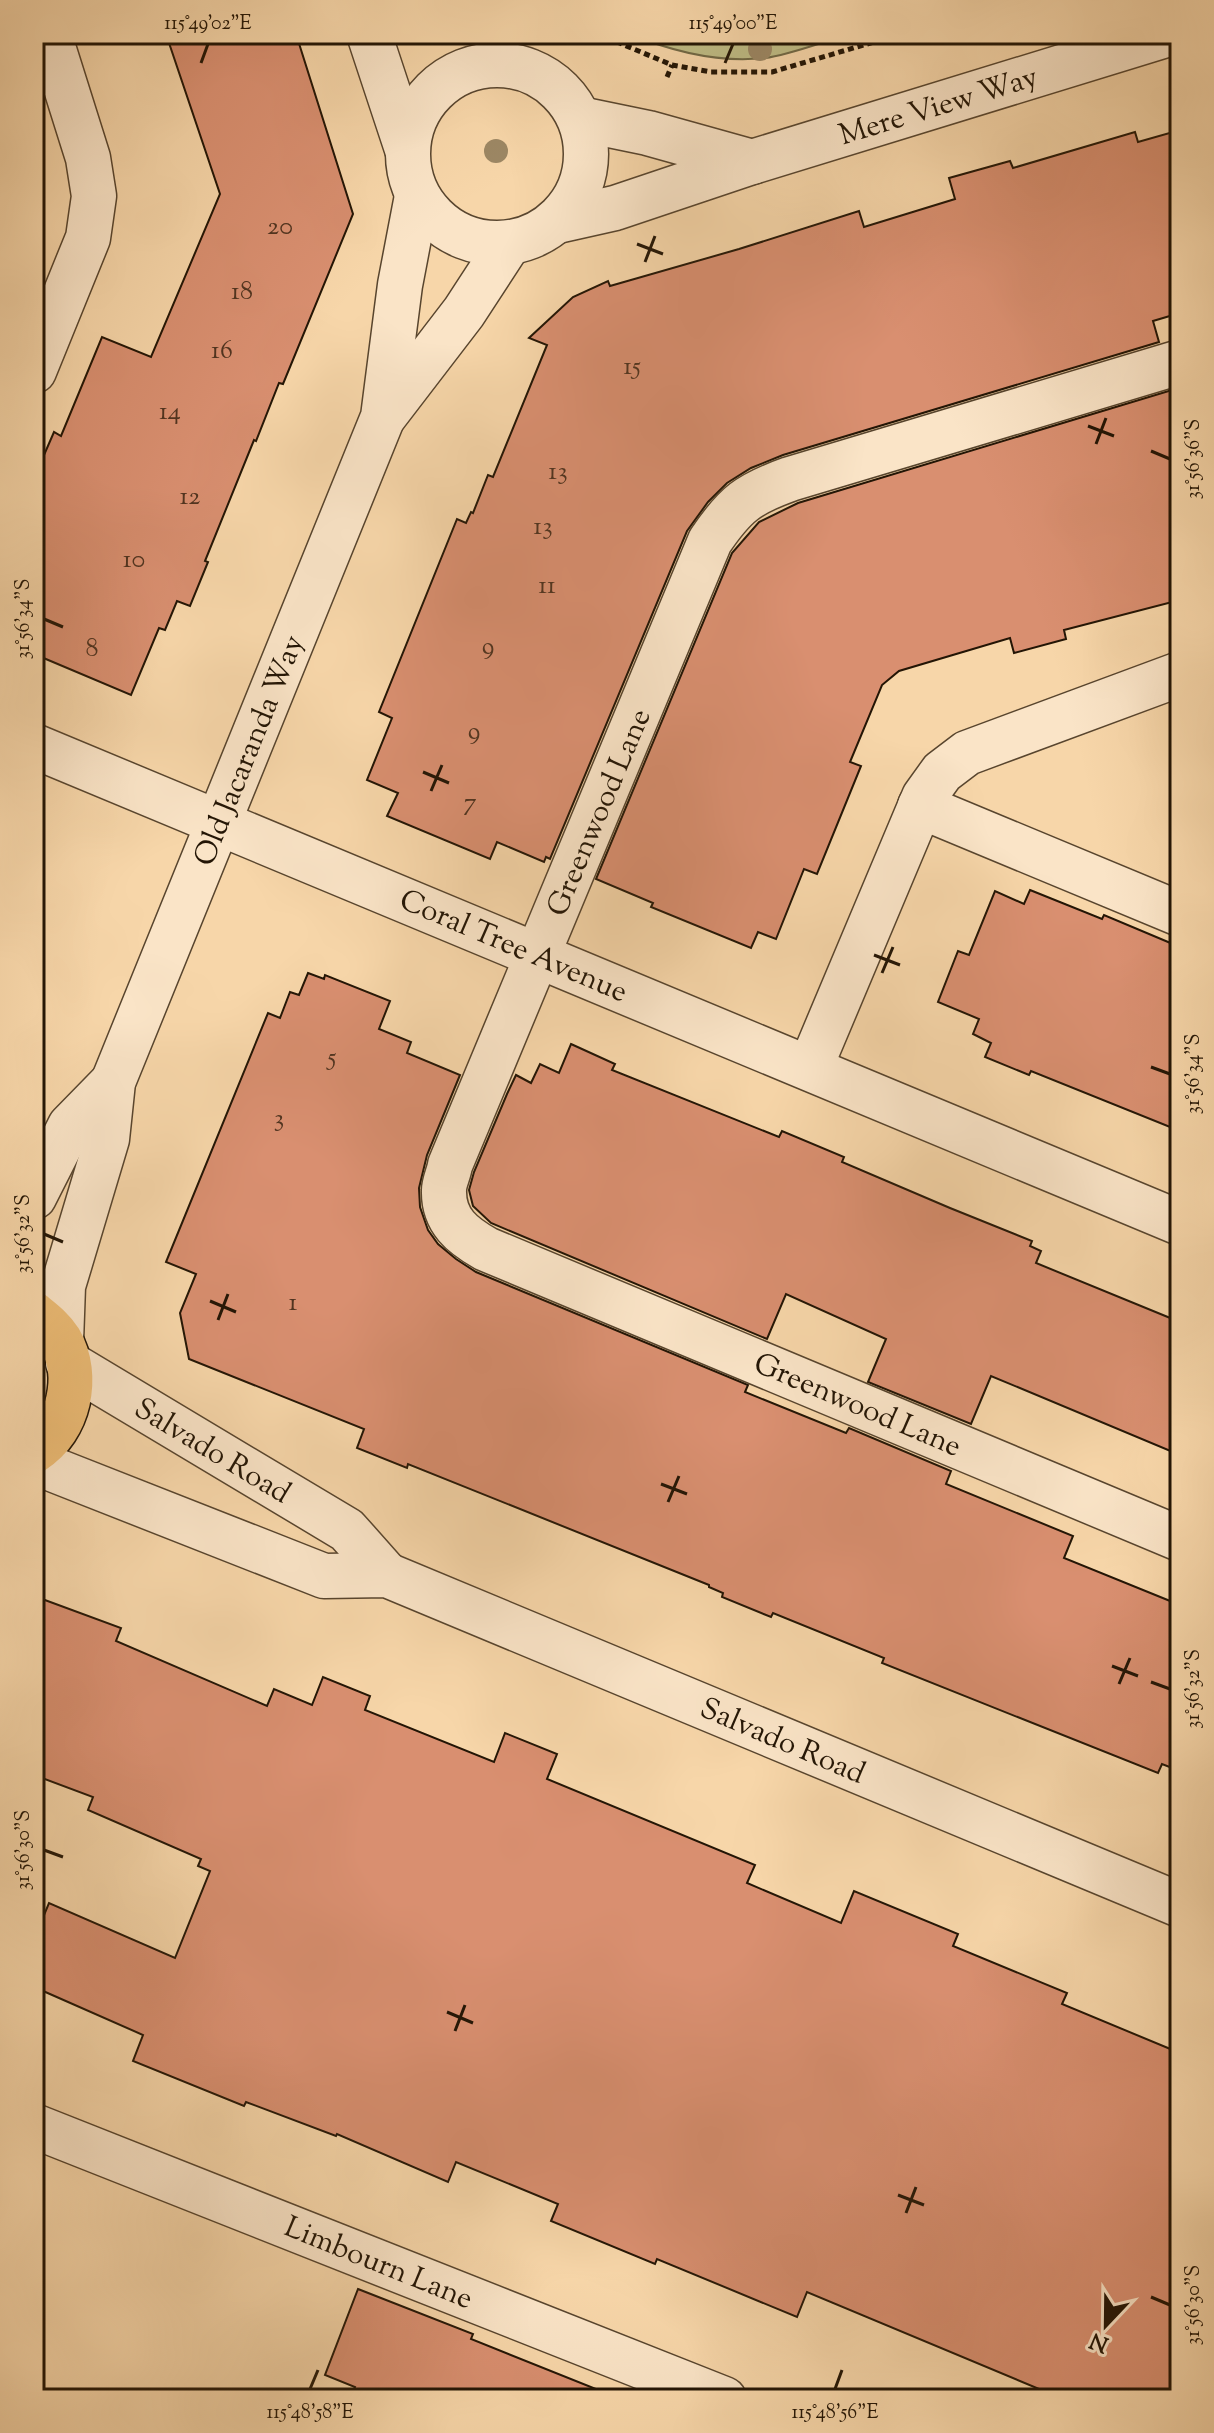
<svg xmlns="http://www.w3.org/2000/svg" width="1214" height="2433" font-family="'Sorts Mill Goudy',serif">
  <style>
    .green { fill: #bfbd86; stroke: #716946; stroke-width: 2 }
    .building { fill: #d98f70; stroke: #231505; stroke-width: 2 }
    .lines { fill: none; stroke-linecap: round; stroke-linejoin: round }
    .minor-casing { stroke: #58452e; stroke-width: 47 }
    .major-casing { stroke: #231505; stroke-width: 47 }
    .path { stroke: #231505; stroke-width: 5; stroke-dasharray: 6 4; stroke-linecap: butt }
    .minor { stroke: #fae4c7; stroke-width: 44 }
    .major { stroke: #ecbb74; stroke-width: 44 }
    .tree { fill: #9c8764 }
    .ticks { fill: none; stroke: #231505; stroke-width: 3 }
    .labels { text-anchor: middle; stroke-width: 6; stroke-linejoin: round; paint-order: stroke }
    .number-label { font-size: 26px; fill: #503420 }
    .street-label { font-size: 30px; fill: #231505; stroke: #fae4c7 }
    .neatline { fill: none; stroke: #231505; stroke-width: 3 }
    .ticks-label { font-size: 20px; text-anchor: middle; fill: #231505 }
  </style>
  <rect width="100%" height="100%" fill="#f7d6a9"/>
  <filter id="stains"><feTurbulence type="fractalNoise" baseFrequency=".0025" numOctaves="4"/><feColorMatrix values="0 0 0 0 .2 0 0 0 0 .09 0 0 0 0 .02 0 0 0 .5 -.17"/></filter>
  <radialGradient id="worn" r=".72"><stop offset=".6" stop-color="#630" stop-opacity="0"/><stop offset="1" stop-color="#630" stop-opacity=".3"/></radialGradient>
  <path class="green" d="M630,34h220c-25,7 -61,21 -85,24 -45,5 -94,-7 -135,-24z"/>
  <g class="building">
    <polygon points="166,34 296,34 353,214 283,384 279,383 256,441 254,440 205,561 208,562 190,606 177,601 165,630 159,628 131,695 34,654 34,478 54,432 61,436 102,337 151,357 220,194"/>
    <polygon points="1180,130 1180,313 1153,321 1159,342 783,455 751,468 727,483 708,502 687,531 550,859 546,857 544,862 497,842 490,859 387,816 398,793 367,780 392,718 379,712 457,519 466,523 471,512 473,513 488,475 493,477 547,345 529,338 573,297 608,281 610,286 739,249 859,211 864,227 955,199 949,178 1010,161 1013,168 1135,132 1138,142"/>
    <polygon points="1172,390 1180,418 1180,600 1064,630 1066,639 1014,653 1010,638 899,671 882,685 850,762 861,766 817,874 804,869 776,939 758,932 751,948 651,907 653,903 596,879 732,553 759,522 798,503"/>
    <polygon points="1030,890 1102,919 1104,915 1180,947 1180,1131 1031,1071 1029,1075 985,1057 991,1043 973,1034 979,1019 938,1002 958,951 969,955 995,891 1024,904"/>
    <polygon points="308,973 324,979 325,975 390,1001 379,1029 411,1042 407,1053 460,1075 427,1155 419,1188 420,1207 428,1230 438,1244 456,1259 476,1272 748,1385 745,1392 846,1433 849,1428 951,1471 946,1484 1073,1536 1064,1558 1180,1605 1180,1771 1162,1764 1158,1773 882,1663 884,1658 773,1613 771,1617 722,1597 723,1593 709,1587 709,1585 408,1464 407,1468 357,1448 364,1429 189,1359 180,1313 196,1274 166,1262 268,1013 280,1018 290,992 299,995"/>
    <polygon points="571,1044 615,1064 612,1070 779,1137 782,1131 844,1157 842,1162 950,1208 1032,1241 1030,1246 1041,1251 1036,1263 1180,1322 1180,1455 991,1376 971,1424 868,1382 886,1339 786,1294 767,1339 491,1223 473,1206 469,1190 474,1172 507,1094 516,1075 531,1083 540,1064 559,1073"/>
    <polygon points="34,1596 121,1628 116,1641 267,1706 274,1689 312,1705 323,1677 370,1696 365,1710 494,1762 505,1733 557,1754 547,1779 755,1865 747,1883 841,1923 854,1891 958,1934 953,1946 1067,1993 1062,2004 1180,2053 1180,2399 1063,2399 807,2292 797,2317 657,2259 655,2264 551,2221 558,2204 456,2162 448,2182 337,2134 336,2136 246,2102 244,2106 133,2061 143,2035 34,1987 34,1939 49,1903 175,1958 210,1871 198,1866 201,1859 88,1810 93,1797 34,1775"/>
    <polygon points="358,2289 473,2334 471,2339 616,2397 615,2399 350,2399 355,2387 325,2375"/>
  </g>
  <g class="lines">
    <g class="minor-casing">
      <g id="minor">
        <polyline points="369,34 407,149"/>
        <circle cx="497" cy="154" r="89"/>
        <polyline points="580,119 648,133 752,162"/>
        <polyline points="557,221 615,208 752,162 1169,34"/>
        <path d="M1180,362l-390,117c-42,15 -55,25 -80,62l-260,624c-1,8 -6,17 -6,25 -1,31 19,46 42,59l694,290"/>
        <polyline points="34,371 88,238 94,196 88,158 49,34"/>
        <polyline points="385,415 464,312 509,243"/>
        <polyline points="34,746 1180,1223"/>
        <polyline points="920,806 1180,914"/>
        <polyline points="810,1068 924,797 942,772 967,753 1180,674"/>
        <polyline points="34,1197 70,1126 113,1082"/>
        <polyline points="61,1342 63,1286 107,1139 113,1082 383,417 400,285 417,196"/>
        <polyline points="68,1363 347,1530 387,1575"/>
        <polyline points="34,1462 324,1576 387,1575 1180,1905"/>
        <polyline points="34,2126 724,2399"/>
      </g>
    </g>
    <g class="major-casing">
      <path id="major" d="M34,1314c10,8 19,15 26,26 21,36 9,89 -26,111"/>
    </g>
    <g class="path">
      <polyline points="598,34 672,65 711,72 772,72 901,34"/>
      <polyline points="667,77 672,65"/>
    </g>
    <use href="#minor" class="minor"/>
    <use href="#major" class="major"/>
  </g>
  <g class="tree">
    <circle cx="760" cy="49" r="12"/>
    <circle cx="496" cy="151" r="12"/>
  </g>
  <path class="ticks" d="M201,63l7,-19M725,63l8,-19M637,244l26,10M645,262l10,-26M1088,426l26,10M1096,444l10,-26M1151,451l19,8M44,619l19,8M423,772l26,11M431,791l11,-26M874,955l26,10M882,973l11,-26M1151,1067l19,7M44,1234l19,8M210,1301l26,11M218,1320l10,-26M661,1484l26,10M668,1502l11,-26M1112,1666l26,10M1151,1682l19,7M1119,1684l11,-26M44,1850l19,7M447,2012l26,11M455,2031l10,-26M898,2195l26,10M906,2213l10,-26M1151,2297l19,8M310,2389l8,-19M835,2389l7,-19"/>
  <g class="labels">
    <g class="number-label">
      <text x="280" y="234">20</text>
      <text x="242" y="299">18</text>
      <text x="222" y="358">16</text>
      <text x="632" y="374">15</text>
      <text x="170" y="419">14</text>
      <text x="558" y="479">13</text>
      <text x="190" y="504">12</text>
      <text x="543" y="534">13</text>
      <text x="134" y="567">10</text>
      <text x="547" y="593">11</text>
      <text x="488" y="654">9</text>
      <text x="92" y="656">8</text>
      <text x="474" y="739">9</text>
      <text x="470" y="810">7</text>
      <text x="332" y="1065">5</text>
      <text x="279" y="1126">3</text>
      <text x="293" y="1310">1</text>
    </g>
    <g class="street-label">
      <text transform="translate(938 105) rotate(-17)" y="10">Mere View Way</text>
      <text transform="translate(248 750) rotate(-68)" y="10">Old Jacaranda Way</text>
      <text transform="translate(598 812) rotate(-67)" y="10">Greenwood Lane</text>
      <text transform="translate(514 945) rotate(23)" y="10">Coral Tree Avenue</text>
      <text transform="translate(858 1404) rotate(23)" y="10">Greenwood Lane</text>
      <text transform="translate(213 1450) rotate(31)" y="10">Salvado Road</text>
      <text transform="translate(783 1740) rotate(23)" y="10">Salvado Road</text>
      <text transform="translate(379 2262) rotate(22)" y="10">Limbourn Lane</text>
    </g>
  </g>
  <rect width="1214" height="2433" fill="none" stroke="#f7d6a9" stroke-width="88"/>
  <g transform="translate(1106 2325) rotate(202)" stroke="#fae4c7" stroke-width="6" paint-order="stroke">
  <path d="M0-6L14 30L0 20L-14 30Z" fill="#231505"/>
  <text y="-12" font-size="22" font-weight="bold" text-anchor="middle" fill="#231505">N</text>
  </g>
  <rect x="44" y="44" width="1126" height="2345" class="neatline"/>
  <g class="ticks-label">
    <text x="208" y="29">115°49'02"E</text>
    <text x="733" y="29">115°49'00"E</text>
    <text transform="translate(1192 459) rotate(-90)" y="7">31°56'36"S</text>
    <text transform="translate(22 619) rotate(-90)" y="7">31°56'34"S</text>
    <text transform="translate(1192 1074) rotate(-90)" y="7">31°56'34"S</text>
    <text transform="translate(22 1234) rotate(-90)" y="7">31°56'32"S</text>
    <text transform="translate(1192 1689) rotate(-90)" y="7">31°56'32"S</text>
    <text transform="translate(22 1850) rotate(-90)" y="7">31°56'30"S</text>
    <text transform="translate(1192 2305) rotate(-90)" y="7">31°56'30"S</text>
    <text x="310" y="2418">115°48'58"E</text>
    <text x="835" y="2418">115°48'56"E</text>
  </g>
  <rect width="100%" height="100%" filter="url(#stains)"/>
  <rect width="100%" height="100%" fill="url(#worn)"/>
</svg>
